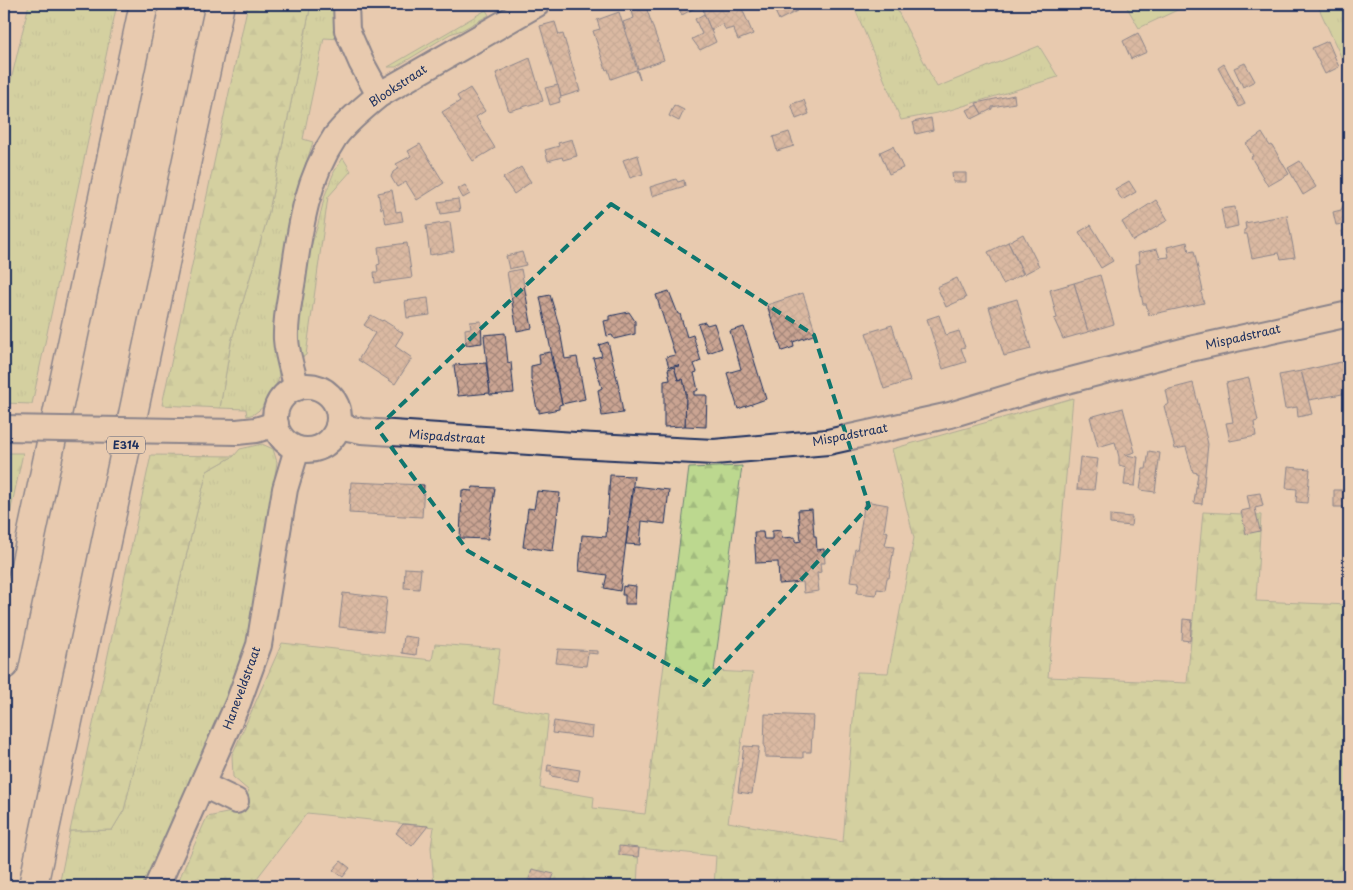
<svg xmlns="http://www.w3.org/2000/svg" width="1353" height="890" font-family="'Playpen Sans',sans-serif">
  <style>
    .grass { fill: url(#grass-tufts); stroke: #6c8476 }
    .forest { fill: url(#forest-firs); stroke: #6c8476 }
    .building { fill: url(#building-cross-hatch); stroke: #1b2f5e }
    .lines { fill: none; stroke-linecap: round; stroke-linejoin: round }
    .street-casing { stroke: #1b2f5e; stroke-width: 28 }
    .highway-casing { stroke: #1b2f5e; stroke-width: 31 }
    .street { stroke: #e8cbaf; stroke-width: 24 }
    .highway { stroke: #e8cbaf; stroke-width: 28 }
    .street-bridge-casing { stroke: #1b2f5e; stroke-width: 28; stroke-linecap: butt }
    .street-bridge { stroke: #e8cbaf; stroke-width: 24 }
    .marked { fill: none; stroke: #0f766e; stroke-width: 4; stroke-dasharray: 10 6; stroke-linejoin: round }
    .labels { text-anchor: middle; stroke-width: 4; stroke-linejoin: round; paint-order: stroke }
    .shield { fill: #e8cbaf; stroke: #585e76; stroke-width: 1 }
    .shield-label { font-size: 11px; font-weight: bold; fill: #1b2f5e }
    .street-label { font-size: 12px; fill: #1b2f5e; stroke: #e8cbaf }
  </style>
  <defs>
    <pattern id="grass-tufts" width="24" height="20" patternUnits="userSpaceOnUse" patternTransform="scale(1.25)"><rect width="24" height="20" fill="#bcd88f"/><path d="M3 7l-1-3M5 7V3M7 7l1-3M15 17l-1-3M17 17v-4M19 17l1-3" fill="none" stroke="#a1ba7e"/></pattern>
    <pattern id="forest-firs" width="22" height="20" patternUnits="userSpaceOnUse" patternTransform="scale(1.25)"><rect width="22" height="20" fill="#bcd88f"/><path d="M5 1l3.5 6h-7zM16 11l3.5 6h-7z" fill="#a1ba7e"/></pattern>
    <pattern id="building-cross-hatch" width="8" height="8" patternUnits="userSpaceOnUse" patternTransform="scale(1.25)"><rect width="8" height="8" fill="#caa492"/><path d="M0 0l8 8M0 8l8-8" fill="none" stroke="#a3867a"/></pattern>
  </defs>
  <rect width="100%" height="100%" fill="#e8cbaf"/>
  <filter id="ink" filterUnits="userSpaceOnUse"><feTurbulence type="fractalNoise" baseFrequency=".02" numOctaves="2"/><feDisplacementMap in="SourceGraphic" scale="10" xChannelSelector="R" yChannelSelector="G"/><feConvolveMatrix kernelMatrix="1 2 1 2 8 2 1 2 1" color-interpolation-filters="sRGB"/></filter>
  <g filter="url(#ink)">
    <g class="grass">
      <polygon points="29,4 117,4 32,404 4,403 4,110"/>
      <polygon points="311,4 335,4 335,24 341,39 324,38 303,139 313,142 295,197 279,288 275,335 280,366 278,381 263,407 254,414 247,416 246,409 220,408 231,342 268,216"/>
      <polygon points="853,4 894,4 937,87 1039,46 1058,77 947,111 901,120"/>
      <polygon points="1125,4 1190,4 1139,28"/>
      <polygon points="1317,4 1349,4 1349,74"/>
      <polygon points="486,10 489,15 462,30 450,34 396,67 388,67"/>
      <polygon points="343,158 351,171 328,197 306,355 300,359 296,336 306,261 317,228 325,195 334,172"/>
      <polygon points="262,444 273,449 277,462 250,637 208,743 147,886 59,886 70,831 112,830 124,810 207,471 234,456 240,449"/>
    </g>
    <g class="forest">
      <polygon points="248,4 311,4 268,216 231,342 220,408 162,405"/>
      <polygon points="1073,398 1048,677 1187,683 1203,512 1261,515 1256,601 1349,605 1349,886 714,886 716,856 639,848 637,886 434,886 431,847 434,827 307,813 251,886 176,886 207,817 232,812 249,791 233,777 232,755 282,643 432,660 435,644 500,649 493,704 549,715 540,788 594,797 593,808 645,814 689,468 742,466 714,671 753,673 728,822 843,842 857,672 888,673 914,538 892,449"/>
      <polygon points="4,453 23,453 4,542"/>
      <polygon points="151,455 234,456 207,471 124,810 112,830 70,831"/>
    </g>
    <g class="building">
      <polygon points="632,4 645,4 664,60 638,69 623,22 634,18 630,5"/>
      <polygon points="676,4 702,4 682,15"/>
      <polygon points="703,4 728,4 730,7 740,4 753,34 738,40 733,28 726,30 722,24 711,30 704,14"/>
      <polygon points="774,4 793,4 797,11 779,20 772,5"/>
      <polygon points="619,12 640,79 640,80 636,70 611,79 608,69 606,70 593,31 600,29 597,20"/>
      <polygon points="704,14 716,42 700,50 692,39 702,34 695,19"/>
      <polygon points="555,22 559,35 563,34 580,91 561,97 540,26"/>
      <polygon points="1138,33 1147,52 1131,59 1123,41"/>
      <polygon points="1328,41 1339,67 1325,74 1312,48"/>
      <polygon points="530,58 543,101 509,111 496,73"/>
      <polygon points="1245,63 1255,81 1243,87 1234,68"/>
      <polygon points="1224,64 1245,104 1239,107 1218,68"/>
      <polygon points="558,85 561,97 559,98 560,102 550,105 545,88"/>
      <polygon points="470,88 485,111 476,117 495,148 473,161 442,112 460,101 457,96"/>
      <polygon points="1014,95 1015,103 992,107 992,109 982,114 976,103"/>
      <polygon points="804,100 809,114 796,119 791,104"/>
      <polygon points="674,105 684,110 679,121 669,116"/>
      <polygon points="977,105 982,114 972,119 967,110"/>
      <polygon points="931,118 933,130 916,134 913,122"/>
      <polygon points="789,132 794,146 777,151 773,137"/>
      <polygon points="1262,133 1270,146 1272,145 1289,174 1268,186 1251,157 1253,156 1246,144"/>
      <polygon points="572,139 577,156 563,160 562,157 548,161 545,150 559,146 558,143"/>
      <polygon points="420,144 444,183 417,200 406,182 397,187 391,177 393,172 399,168 396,164 411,156 408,151"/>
      <polygon points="893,146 903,168 889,174 880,152"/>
      <polygon points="638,155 643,174 630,178 623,160"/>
      <polygon points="1300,161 1316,187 1303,195 1288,168"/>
      <polygon points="521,167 531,182 514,194 503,178"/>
      <polygon points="952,173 966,173 966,182 953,182"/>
      <polygon points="676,179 678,182 684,180 685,186 652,196 650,187"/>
      <polygon points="1129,181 1136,192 1122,200 1115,189"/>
      <polygon points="465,185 470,194 463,198 458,189"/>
      <polygon points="392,190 396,212 401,211 403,221 386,224 383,208 381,209 378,193"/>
      <polygon points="1348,196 1349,196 1349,265 1342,231 1344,230 1343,224 1336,225 1333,212 1341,210"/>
      <polygon points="458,199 460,211 441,214 438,202"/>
      <polygon points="1156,200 1168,220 1133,241 1122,222"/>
      <polygon points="1235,207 1238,226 1225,229 1221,209"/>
      <polygon points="1287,215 1295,257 1281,259 1279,253 1252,258 1247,234 1244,234 1244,230 1246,229 1245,223"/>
      <polygon points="450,222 454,251 430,255 426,226"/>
      <polygon points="1091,225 1113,261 1101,268 1079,232"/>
      <polygon points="1023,234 1039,266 1024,274 1008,242"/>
      <polygon points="1008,242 1023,274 1003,284 988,252"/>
      <polygon points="1187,242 1189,252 1194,251 1203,291 1201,292 1204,303 1149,315 1146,304 1143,304 1137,273 1136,264 1140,263 1138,253 1157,249 1160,258 1169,257 1167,247"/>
      <polygon points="407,243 412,278 375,283 374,272 378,272 377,265 380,264 378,247"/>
      <polygon points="522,252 526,265 509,269 506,256"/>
      <polygon points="521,269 532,328 517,331 507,272"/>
      <polygon points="1100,275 1114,324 1088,332 1074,283"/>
      <polygon points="957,278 966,298 946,307 937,287"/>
      <polygon points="1074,283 1088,332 1063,339 1054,319 1057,318 1050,290"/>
      <polygon points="669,291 678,314 680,314 687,337 693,335 701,361 694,364 697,372 694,373 698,390 694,392 694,395 707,395 706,427 685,426 686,393 683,379 678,380 674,367 679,366 678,365 669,367 666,357 675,355 656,295"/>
      <polygon points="803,293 816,334 793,342 794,347 782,351 767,305"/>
      <polygon points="550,295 559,325 565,359 577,357 585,399 562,404 540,297"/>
      <polygon points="428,298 430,315 407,318 405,301"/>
      <polygon points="1017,299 1031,349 1004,356 989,307"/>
      <polygon points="629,312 635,321 635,334 614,339 612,335 607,336 604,321 609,320 609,316"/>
      <polygon points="371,315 382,321 383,320 403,333 395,346 412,358 395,384 358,360 375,333 364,325"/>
      <polygon points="939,315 946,335 959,331 965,347 961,348 966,362 943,369 927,319"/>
      <polygon points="481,321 482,343 466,345 465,329 471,328 470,322"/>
      <polygon points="705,322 707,325 714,323 722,348 708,353 698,324"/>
      <polygon points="892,325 910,381 884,389 866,333"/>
      <polygon points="744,327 766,399 738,409 727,373 741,369 730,331"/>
      <polygon points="505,333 508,363 511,362 514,393 490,395 484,335"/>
      <polygon points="608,342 618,383 623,413 602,416 598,390 602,388 593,358 602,356 599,345"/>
      <polygon points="550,352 562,404 559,405 559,409 539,413 539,409 537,409 531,379 531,366 540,364 539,354"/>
      <polygon points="1341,362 1348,393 1309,400 1301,371"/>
      <polygon points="486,363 490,393 458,396 454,365"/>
      <polygon points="674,367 678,380 683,379 686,393 685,426 664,427 664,381 670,380 668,369"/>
      <polygon points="1301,371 1312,414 1298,417 1297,407 1285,409 1279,375"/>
      <polygon points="1249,378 1258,421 1254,422 1256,436 1230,441 1226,423 1233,422 1226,383"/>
      <polygon points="1193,383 1208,444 1202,504 1194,503 1198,473 1193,472 1186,447 1175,449 1164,406 1169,404 1166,390"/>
      <polygon points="1123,408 1135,452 1125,455 1138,457 1135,486 1124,485 1126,467 1119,465 1119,457 1115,442 1098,447 1090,417"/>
      <polygon points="1149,451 1160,453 1155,492 1140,490 1143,469 1146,469"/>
      <polygon points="1080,457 1098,459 1094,490 1077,489"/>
      <polygon points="1288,467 1310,469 1307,503 1296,502 1297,489 1286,488"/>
      <polygon points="610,475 634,476 620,591 604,588 607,575 579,571 582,535 606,537"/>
      <polygon points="351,482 424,485 422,517 349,513"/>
      <polygon points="634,486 669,490 665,524 642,521 640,545 626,544"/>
      <polygon points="473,487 495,488 488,539 460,538 462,490 472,491"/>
      <polygon points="1334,490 1346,490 1345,507 1334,507"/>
      <polygon points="537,491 560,493 553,551 523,547 528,508 534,509"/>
      <polygon points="1260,493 1263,506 1255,508 1260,531 1246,534 1241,511 1250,509 1247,495"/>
      <polygon points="865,501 888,505 884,531 888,532 885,546 894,547 889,578 887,578 885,590 877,589 876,595 857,593 859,582 850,581 855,549 857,550"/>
      <polygon points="812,509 814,536 816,536 817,550 824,549 825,563 820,563 821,572 817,573 819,591 804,593 803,582 779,584 778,562 756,563 754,532 763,532 764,539 772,539 772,531 781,530 782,538 795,537 795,542 801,541 798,510"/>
      <polygon points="1110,515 1132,517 1131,526 1110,524"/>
      <polygon points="405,568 421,569 419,589 404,588"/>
      <polygon points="626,585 636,586 635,604 625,604 625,595 622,595 623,586 626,587"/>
      <polygon points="343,593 387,598 383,632 339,627"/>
      <polygon points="1183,619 1192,620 1190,641 1182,640"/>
      <polygon points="404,636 418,638 416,655 402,653"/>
      <polygon points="558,649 598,651 598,654 588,653 586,666 556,663"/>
      <polygon points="765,714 813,716 811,752 803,752 803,758 765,757 765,748 764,747"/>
      <polygon points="554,721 593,727 592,738 552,733"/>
      <polygon points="744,746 759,747 752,794 738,792"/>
      <polygon points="548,765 580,770 578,781 551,776 551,771 547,771"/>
      <polygon points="403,824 428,826 412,846 396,833"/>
      <polygon points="619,846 639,848 638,857 619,855"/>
      <polygon points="341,861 350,868 343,877 333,870"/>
      <polygon points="532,869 554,874 550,885 529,880"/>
    </g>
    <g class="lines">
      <g class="street-casing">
        <g id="street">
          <polyline points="346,4 347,30 361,62 379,95"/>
          <circle cx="307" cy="418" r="32"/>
          <path d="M297,388c-4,-16 -10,-32 -11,-49 -1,-20 4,-40 7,-60 7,-50 13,-99 42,-142 12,-16 29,-29 44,-42l158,-91"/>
          <polyline points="338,426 362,431 575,445 714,452 828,442 950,415 1036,389 1190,349 1349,314"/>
          <polyline points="237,432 256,430 276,424"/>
          <polyline points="203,785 236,801"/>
          <polyline points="157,886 238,703 259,645 285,489 297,449"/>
        </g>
      </g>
      <g class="highway-casing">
        <g id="highway">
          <polyline points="4,665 144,4"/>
          <polyline points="33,886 220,4"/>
        </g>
      </g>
      <use href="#street" class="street"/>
      <use href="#highway" class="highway"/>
      <g class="street-bridge-casing">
        <polyline id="street-bridge" points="4,428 237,432"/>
      </g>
      <use href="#street-bridge" class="street-bridge"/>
    </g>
  </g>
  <path d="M0 0H1353V890H0ZM611,204l203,131 55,171 -165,179 -236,-134 -91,-123z" fill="#e8cbaf" fill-opacity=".55" fill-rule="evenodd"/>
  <path class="marked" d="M611,204l203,131 55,171 -165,179 -236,-134 -91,-123z"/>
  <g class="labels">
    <rect class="shield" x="107" y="436.5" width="38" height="17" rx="4"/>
    <g class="shield-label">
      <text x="126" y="449">E314</text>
    </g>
    <g class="street-label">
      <text transform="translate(398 86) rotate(-33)" y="4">Blookstraat</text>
      <text transform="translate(1243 337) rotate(-13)" y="4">Mispadstraat</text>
      <text transform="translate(850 435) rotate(-11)" y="4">Mispadstraat</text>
      <text transform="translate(447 437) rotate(4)" y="4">Mispadstraat</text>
      <text transform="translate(242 688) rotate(-70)" y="4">Haneveldstraat</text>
    </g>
  </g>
  <rect width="1353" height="890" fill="none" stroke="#e8cbaf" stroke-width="20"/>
  <rect x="10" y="10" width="1333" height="870" fill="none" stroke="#1b2f5e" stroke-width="2" filter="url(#ink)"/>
</svg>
